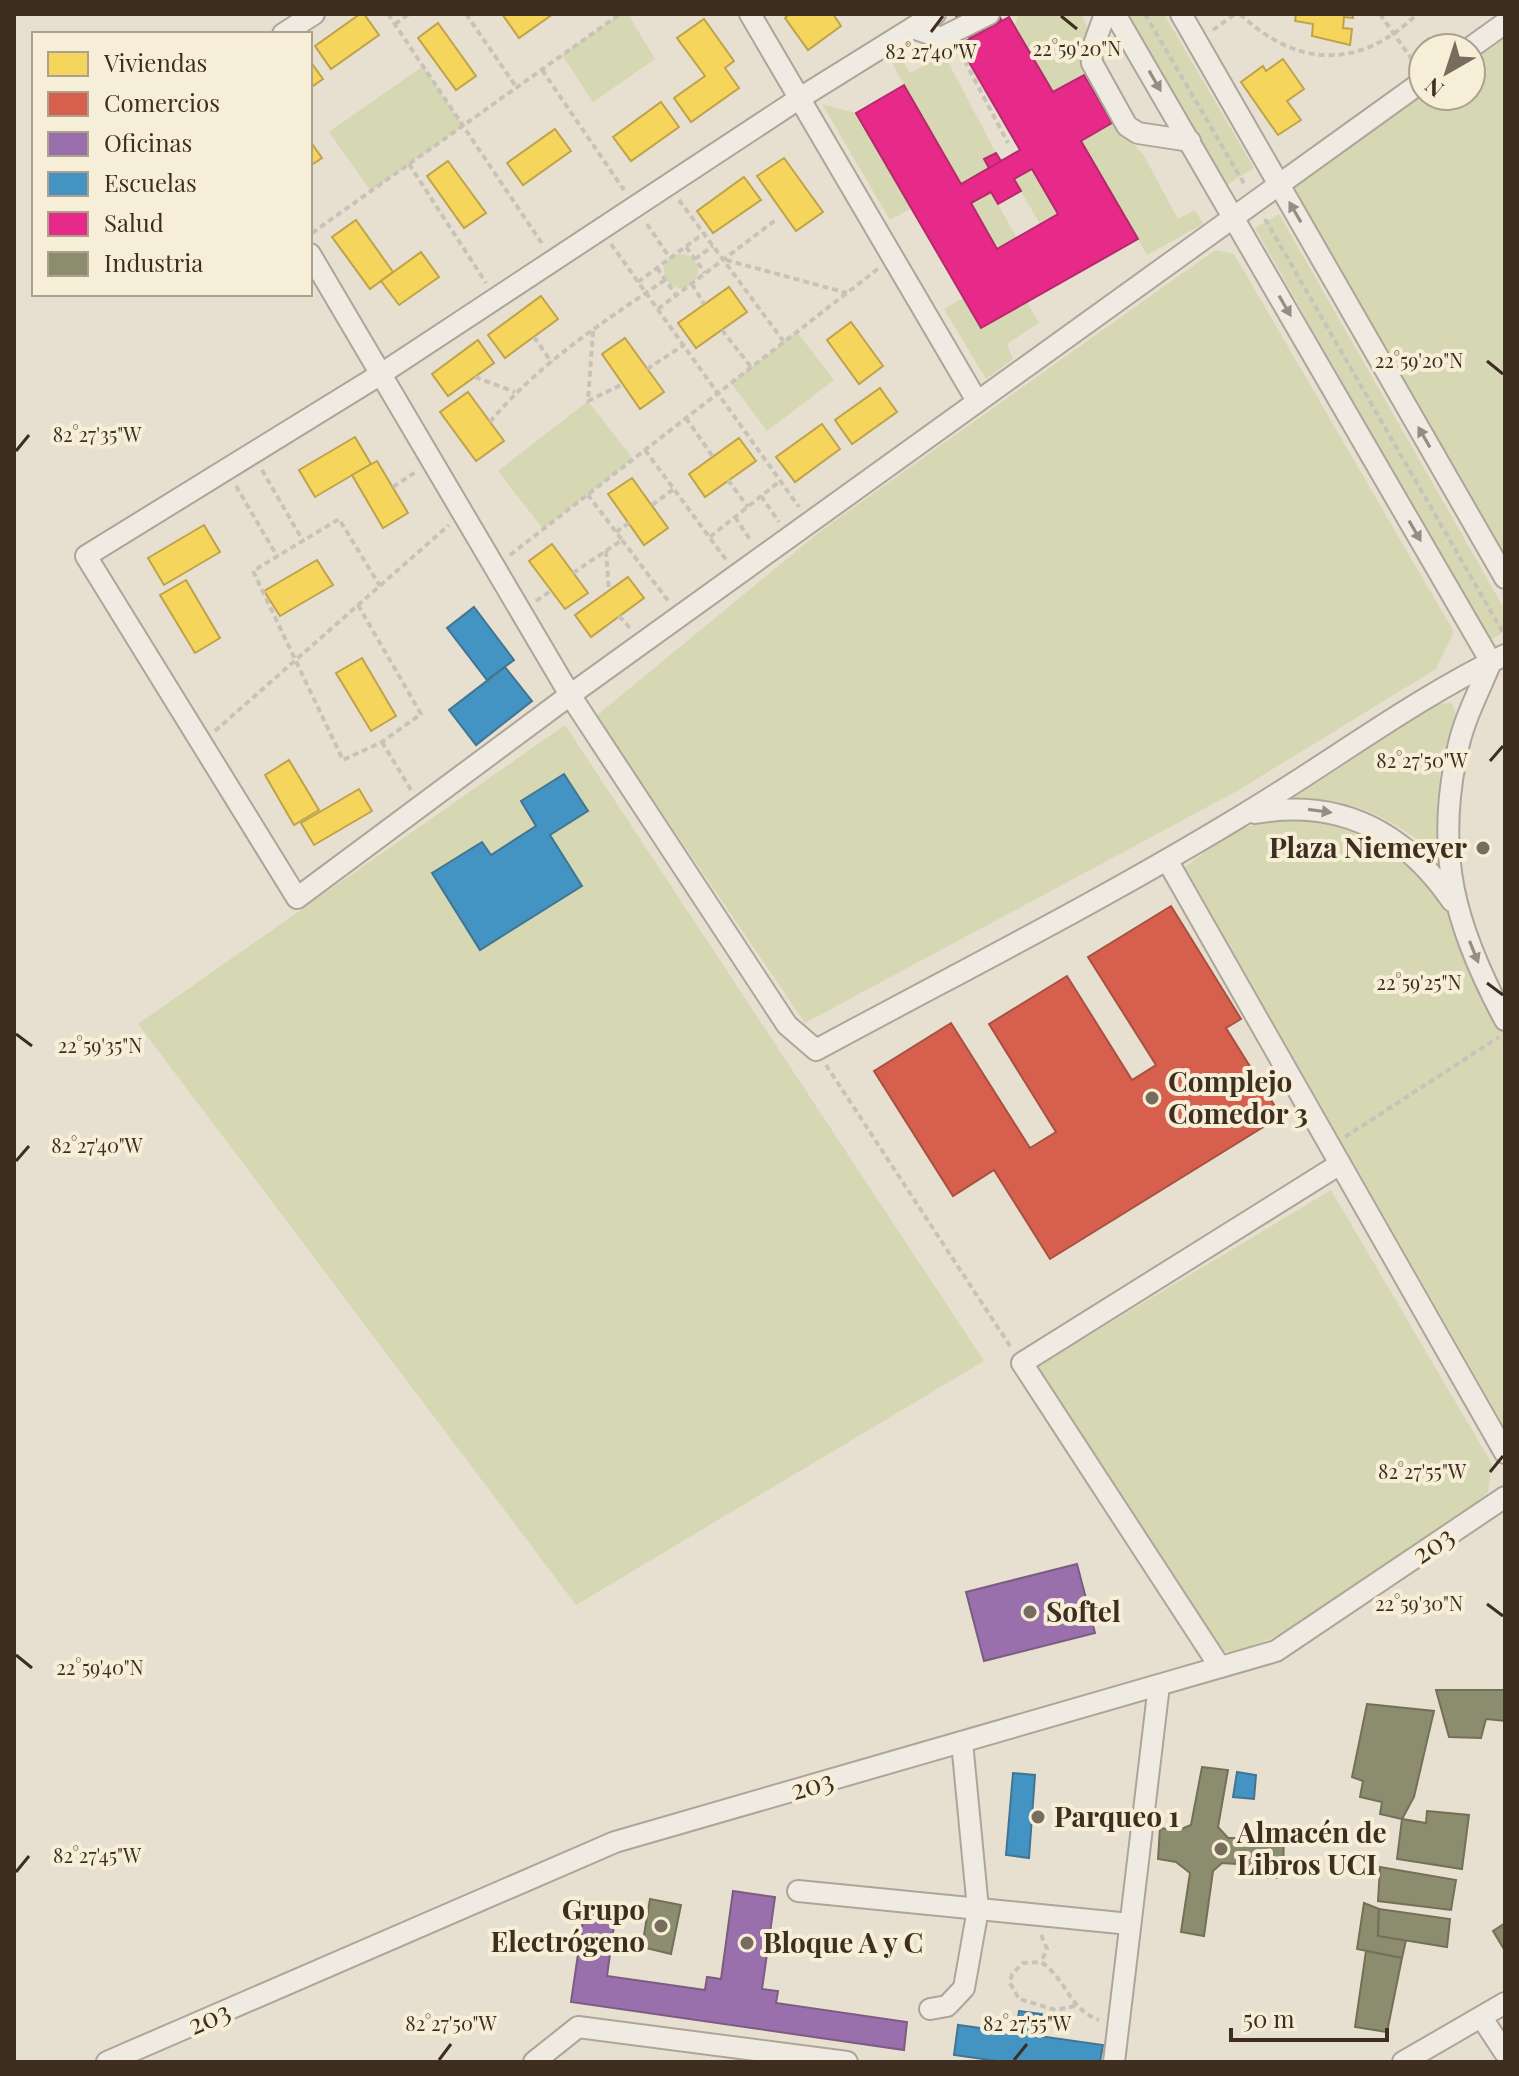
<svg xmlns="http://www.w3.org/2000/svg" width="1519" height="2076" font-family="'Playfair Display',serif">
  <style>
    .green { fill: #d6d7b3 }
    .homes { fill: #f6d55c; stroke: #bea34a; stroke-width: 2 }
    .shops { fill: #d6604d; stroke: #a85140; stroke-width: 2 }
    .offices { fill: #9970ab; stroke: #7d5c81; stroke-width: 2 }
    .schools { fill: #4393c3; stroke: #417592; stroke-width: 2 }
    .health { fill: #e7298a; stroke: #b42a6a; stroke-width: 2; fill-rule: evenodd }
    .industry { fill: #8c8c6e; stroke: #747057; stroke-width: 2 }
    .lines { fill: none; stroke-linecap: round; stroke-linejoin: round }
    .minor-casing { stroke: #ada599; stroke-width: 24 }
    .path { stroke: #c8c2b9; stroke-width: 4; stroke-dasharray: 6 4; stroke-linecap: butt }
    .minor { stroke: #efebe3; stroke-width: 20 }
    .oneway { fill: #968c82 }
    .ticks { fill: none; stroke: #3d2e20; stroke-width: 3 }
    .poi-dot { fill: #786c5e; stroke: #f7eed8; stroke-width: 3 }
    .labels { text-anchor: middle; stroke-width: 8; stroke-linejoin: round; paint-order: stroke }
    .poi-label { font-size: 28px; font-weight: bold; fill: #3d2e20; stroke: #f7eed8; text-anchor: start }
    .street-label { font-size: 28px; fill: #3d2e20; stroke: #f7eed8 }
    .ticks-label { font-size: 20px; text-anchor: middle; fill: #3d2e20; stroke: #f7eed8; stroke-width: 8; stroke-linejoin: round; paint-order: stroke }
  </style>
  <rect width="100%" height="100%" fill="#e7e0d1"/>
  <g class="green">
    <polygon points="620,14 628,14 655,59 593,102 562,55"/>
    <polygon points="1018,14 1081,14 1090,32 1080,58 1084,75 1053,92 1015,25"/>
    <polygon points="1128,14 1164,14 1254,168 1225,186"/>
    <polygon points="1505,31 1505,578 1279,183 1423,86 1423,96 1471,96 1471,54"/>
    <polygon points="932,52 946,58 996,153 984,159 989,168 961,184 892,63 901,58 910,73 928,63 923,53"/>
    <polygon points="423,66 463,126 371,191 329,132"/>
    <polygon points="822,104 856,113 912,208 890,220"/>
    <polygon points="1112,123 1143,154 1178,219 1195,210 1203,224 1147,255 1081,141"/>
    <polygon points="1032,169 1058,214 1040,224 1014,179"/>
    <polygon points="991,192 1017,238 997,249 971,203"/>
    <polygon points="1279,214 1505,610 1505,631 1489,641 1255,228"/>
    <polygon points="1215,250 1234,254 1454,632 1436,669 1237,791 805,1023 596,716 822,530"/>
    <circle cx="681" cy="271" r="17"/>
    <polygon points="963,298 981,328 1027,302 1039,323 1007,344 1013,359 986,379 944,309"/>
    <polygon points="797,332 834,380 767,431 731,383"/>
    <polygon points="588,401 633,459 543,529 498,471"/>
    <path d="M1452,703l4,11c-18,45 -20,91 -20,139 -56,-42 -89,-59 -161,-52l43,-19 119,-78z"/>
    <polygon points="565,725 984,1361 576,1605 138,1024"/>
    <polygon points="1290,818 1327,819 1372,833 1402,853 1435,889 1505,1032 1505,1428 1185,867 1235,829"/>
    <polygon points="1331,1190 1492,1464 1488,1492 1467,1513 1281,1634 1239,1652 1221,1651 1042,1381 1038,1366"/>
  </g>
  <g class="homes">
    <polygon points="360,14 364,14 379,35 331,69 315,46"/>
    <polygon points="502,14 553,14 519,38"/>
    <polygon points="833,14 841,26 808,50 785,18 789,14"/>
    <polygon points="1296,14 1353,14 1353,18 1344,17 1343,28 1352,29 1350,45 1312,36 1313,24 1295,21"/>
    <polygon points="704,19 734,61 725,68 739,88 691,122 674,98 705,76 677,38"/>
    <polygon points="438,23 476,76 456,90 418,38"/>
    <polygon points="1283,59 1304,89 1287,101 1301,120 1278,135 1241,82 1263,66 1266,71"/>
    <polygon points="310,61 323,79 310,88"/>
    <polygon points="661,102 679,127 631,161 613,137"/>
    <polygon points="555,129 571,151 523,185 507,163"/>
    <polygon points="310,141 322,158 310,166"/>
    <polygon points="784,158 823,212 796,231 757,176"/>
    <polygon points="448,161 486,213 464,228 427,176"/>
    <polygon points="744,177 761,200 713,233 697,211"/>
    <polygon points="356,220 393,272 370,289 332,237"/>
    <polygon points="421,252 439,277 399,305 381,281"/>
    <polygon points="729,287 747,312 696,348 678,323"/>
    <polygon points="541,296 558,319 505,358 488,335"/>
    <polygon points="851,322 883,366 859,384 827,340"/>
    <polygon points="625,338 664,392 640,409 602,354"/>
    <polygon points="478,340 494,363 448,396 432,374"/>
    <polygon points="880,388 897,412 852,444 835,420"/>
    <polygon points="468,392 504,441 476,461 440,412"/>
    <polygon points="822,424 840,449 795,482 776,457"/>
    <polygon points="355,437 371,464 315,497 299,470"/>
    <polygon points="739,438 756,461 705,497 689,474"/>
    <polygon points="377,461 408,513 383,528 352,475"/>
    <polygon points="632,478 668,528 644,545 608,494"/>
    <polygon points="204,525 220,552 164,585 148,558"/>
    <polygon points="552,544 588,593 565,609 529,561"/>
    <polygon points="317,560 333,585 280,616 264,591"/>
    <polygon points="628,577 644,598 591,637 575,615"/>
    <polygon points="186,580 220,638 195,653 160,595"/>
    <polygon points="362,658 396,716 371,731 336,673"/>
    <polygon points="289,760 319,810 294,825 265,775"/>
    <polygon points="359,789 372,811 314,845 301,823"/>
  </g>
  <polygon class="shops" points="1171,906 1241,1019 1226,1028 1281,1116 1050,1259 994,1170 953,1196 874,1071 951,1023 1030,1148 1056,1132 989,1024 1067,976 1132,1080 1156,1065 1088,957"/>
  <g class="offices">
    <polygon points="1077,1564 1095,1633 984,1661 966,1592"/>
    <polygon points="733,1891 775,1897 762,1989 778,1991 776,2003 907,2022 904,2050 571,2002 585,1906 616,1911 607,1976 705,1990 707,1977 721,1979"/>
  </g>
  <g class="schools">
    <polygon points="474,607 514,660 487,680 447,628"/>
    <polygon points="505,667 532,701 476,745 449,710"/>
    <polygon points="564,774 588,811 550,835 582,886 480,950 432,873 482,842 491,855 536,826 521,801"/>
    <polygon points="1237,1772 1256,1775 1254,1799 1233,1797"/>
    <polygon points="1013,1773 1035,1775 1029,1858 1006,1855"/>
    <polygon points="1019,2011 1042,2014 1039,2036 1103,2045 1100,2062 1004,2062 954,2055 958,2025 1016,2033"/>
  </g>
  <g class="health">
    <polygon points="955,14 998,14 1002,21 970,39"/>
    <path d="M1009,17l44,75 31,-17 28,48 -31,18 57,98 -157,89 -125,-215 48,-28 57,99 59,-34 -61,-105zM1032,169l26,45 -61,35 -26,-46 20,-11 7,12 23,-13 -7,-12z"/>
    <polygon points="996,153 1001,161 989,168 984,159"/>
  </g>
  <g class="industry">
    <polygon points="1436,1690 1505,1690 1505,1721 1486,1719 1481,1738 1449,1737"/>
    <polygon points="1367,1704 1434,1711 1414,1797 1402,1819 1380,1814 1382,1802 1360,1797 1363,1781 1352,1777"/>
    <polygon points="1202,1767 1228,1770 1218,1827 1228,1838 1240,1838 1250,1829 1284,1830 1283,1878 1244,1876 1237,1864 1222,1863 1213,1871 1204,1936 1181,1932 1190,1873 1176,1862 1158,1859 1160,1828 1179,1830 1191,1825"/>
    <polygon points="1427,1811 1469,1815 1462,1869 1397,1859 1402,1819 1426,1823"/>
    <polygon points="1380,1867 1456,1880 1451,1910 1378,1901"/>
    <polygon points="650,1899 681,1905 671,1954 642,1947"/>
    <polygon points="1364,1903 1379,1909 1378,1936 1406,1940 1402,1958 1357,1949"/>
    <polygon points="1379,1909 1450,1919 1447,1947 1378,1936"/>
    <polygon points="1505,1923 1505,1951 1493,1931"/>
    <polygon points="1366,1951 1402,1958 1387,2032 1355,2027"/>
  </g>
  <g class="lines">
    <g class="minor-casing">
      <g id="minor">
        <polyline points="750,14 977,401"/>
        <polyline points="935,14 800,98 381,374 86,556 297,898 570,695 1423,81"/>
        <polyline points="1105,14 1091,53 1092,63 1127,126 1138,133 1190,141"/>
        <polyline points="1115,14 1491,662"/>
        <polyline points="1181,14 1505,578"/>
        <polyline points="913,28 941,38 989,14"/>
        <polyline points="283,34 314,14"/>
        <polyline points="1470,48 1505,23"/>
        <path d="M310,254l260,441 217,330 29,25c142,-77 287,-150 425,-234 89,-53 171,-116 264,-161"/>
        <path d="M1491,662c-11,27 -27,57 -33,86 -24,106 -3,179 47,272"/>
        <path d="M1255,813c85,-15 149,18 197,88"/>
        <polyline points="1167,860 1505,1453"/>
        <polyline points="1220,1667 1022,1363 1340,1164"/>
        <polyline points="798,1891 1130,1924"/>
        <polyline points="930,2009 947,2006 964,1988 978,1909 962,1742"/>
        <polyline points="1482,2018 1505,2053"/>
        <polyline points="107,2062 615,1842 1276,1651 1505,1497"/>
        <polyline points="534,2062 578,2027 847,2062"/>
        <polyline points="1114,2062 1159,1685"/>
        <polyline points="1403,2062 1505,2003"/>
      </g>
    </g>
    <g class="path">
      <polyline points="388,14 543,245"/>
      <polyline points="466,14 517,88"/>
      <polyline points="1145,14 1246,187"/>
      <path d="M1240,14c57,54 120,56 177,0"/>
      <polyline points="1380,14 1415,64"/>
      <polyline points="395,24 409,14"/>
      <polyline points="1213,30 1235,14"/>
      <polyline points="960,52 1008,143"/>
      <polyline points="542,70 624,190"/>
      <polyline points="409,164 486,283"/>
      <polyline points="679,200 784,342"/>
      <polyline points="1265,219 1505,636"/>
      <polyline points="647,224 670,258"/>
      <polyline points="312,233 620,14"/>
      <polyline points="611,244 799,507"/>
      <polyline points="686,247 705,273"/>
      <polyline points="695,259 713,246"/>
      <polyline points="726,260 847,293"/>
      <polyline points="657,268 676,295"/>
      <polyline points="638,282 704,233"/>
      <polyline points="692,284 704,304"/>
      <polyline points="658,309 777,219"/>
      <polyline points="722,330 751,367"/>
      <polyline points="593,331 588,401 623,384"/>
      <polyline points="534,337 552,363"/>
      <polyline points="647,369 684,345"/>
      <polyline points="475,377 515,392"/>
      <polyline points="686,418 713,457"/>
      <path d="M490,422c48,-58 113,-100 175,-142"/>
      <polyline points="645,450 727,561"/>
      <polyline points="262,470 303,541"/>
      <polyline points="728,480 748,507"/>
      <polyline points="236,486 277,556"/>
      <polyline points="393,487 417,471"/>
      <polyline points="761,496 779,522"/>
      <polyline points="652,505 674,489"/>
      <polyline points="735,517 751,541"/>
      <polyline points="616,532 629,523"/>
      <polyline points="710,537 780,481"/>
      <polyline points="622,540 669,602"/>
      <polyline points="606,551 609,591"/>
      <polyline points="510,555 879,268"/>
      <polyline points="573,573 622,540 588,495"/>
      <polyline points="536,601 551,591"/>
      <polyline points="358,605 421,714 382,742 343,760 253,571 339,519 380,586"/>
      <polyline points="619,616 631,629"/>
      <polyline points="215,731 449,525"/>
      <polyline points="382,742 411,790"/>
      <polyline points="826,1065 1012,1349"/>
      <polyline points="1345,1137 1499,1037"/>
      <polyline points="1041,1935 1047,1949 1041,1962"/>
      <path d="M1075,2006l-19,4 -37,-11 -9,-16 2,-9 11,-11 18,-1c25,16 28,48 58,58"/>
    </g>
    <use href="#minor" class="minor"/>
  </g>
  <defs><path id="oneway-solid" d="M-6-.8H1V-3.2L6.5 0L1 3.2V.8H-6Z" transform="scale(2)"/></defs>
  <g class="oneway">
    <use href="#oneway-solid" transform="translate(1155 81) rotate(60)"/>
    <use href="#oneway-solid" transform="translate(1295 212) rotate(-120)"/>
    <use href="#oneway-solid" transform="translate(1285 306) rotate(60)"/>
    <use href="#oneway-solid" transform="translate(1424 437) rotate(-120)"/>
    <use href="#oneway-solid" transform="translate(1415 531) rotate(60)"/>
    <use href="#oneway-solid" transform="translate(1320 811) rotate(8)"/>
    <use href="#oneway-solid" transform="translate(1474 952) rotate(68)"/>
  </g>
  <path class="ticks" d="M1061,16l16,13M931,32l12,-16M1487,361l16,13M16,451l13,-16M1490,761l13,-15M1487,983l16,12M16,1034l16,12M16,1161l13,-15M1490,1472l13,-16M1487,1604l16,12M16,1655l16,13M16,1872l13,-16M439,2060l12,-16M1014,2060l13,-16"/>
  <g class="poi-dot">
    <circle cx="1483" cy="848" r="8"/>
    <circle cx="1152" cy="1098" r="8"/>
    <circle cx="1030" cy="1612" r="8"/>
    <circle cx="1038" cy="1817" r="8"/>
    <circle cx="1221" cy="1849" r="8"/>
    <circle cx="661" cy="1926" r="8"/>
    <circle cx="747" cy="1943" r="8"/>
  </g>
  <g class="labels">
    <g class="poi-label">
      <text x="1467" y="858" text-anchor="end">Plaza Niemeyer</text>
      <text x="1168" y="1092">Complejo<tspan x="1168" dy="32">Comedor 3</tspan></text>
      <text x="1046" y="1622">Softel</text>
      <text x="1054" y="1827">Parqueo 1</text>
      <text x="1237" y="1843">Almacén de<tspan x="1237" dy="32">Libros UCI</tspan></text>
      <text x="645" y="1920" text-anchor="end">Grupo<tspan x="645" dy="32">Electrógeno</tspan></text>
      <text x="763" y="1953">Bloque A y C</text>
    </g>
    <g class="street-label">
      <text transform="translate(1433 1545) rotate(-34)" y="10">203</text>
      <text transform="translate(812 1785) rotate(-16)" y="10">203</text>
      <text transform="translate(209 2018) rotate(-23)" y="10">203</text>
    </g>
  </g>
  <g class="ticks-label">
    <text x="1077" y="56">22°59'20"N</text>
    <text x="931" y="59">82°27'40"W</text>
    <text x="1419" y="368">22°59'20"N</text>
    <text x="97" y="442">82°27'35"W</text>
    <text x="1422" y="768">82°27'50"W</text>
    <text x="1419" y="990">22°59'25"N</text>
    <text x="100" y="1053">22°59'35"N</text>
    <text x="97" y="1153">82°27'40"W</text>
    <text x="1422" y="1479">82°27'55"W</text>
    <text x="1419" y="1611">22°59'30"N</text>
    <text x="100" y="1675">22°59'40"N</text>
    <text x="97" y="1863">82°27'45"W</text>
    <text x="451" y="2031">82°27'50"W</text>
    <text x="1027" y="2031">82°27'55"W</text>
  </g>
  <rect width="1519" height="2076" fill="none" stroke="#3d2e20" stroke-width="32"/>
  <rect x="32" y="32" width="280" height="264" fill="#f7eed8" stroke="#ada18e" stroke-width="2"/>
  <rect x="48" y="52" width="40" height="24" fill="#f6d55c" stroke="#ada18e" stroke-width="2"/>
  <text x="104" y="72" font-size="24" fill="#3d2e20">Viviendas</text>
  <rect x="48" y="92" width="40" height="24" fill="#d6604d" stroke="#ada18e" stroke-width="2"/>
  <text x="104" y="112" font-size="24" fill="#3d2e20">Comercios</text>
  <rect x="48" y="132" width="40" height="24" fill="#9970ab" stroke="#ada18e" stroke-width="2"/>
  <text x="104" y="152" font-size="24" fill="#3d2e20">Oficinas</text>
  <rect x="48" y="172" width="40" height="24" fill="#4393c3" stroke="#ada18e" stroke-width="2"/>
  <text x="104" y="192" font-size="24" fill="#3d2e20">Escuelas</text>
  <rect x="48" y="212" width="40" height="24" fill="#e7298a" stroke="#ada18e" stroke-width="2"/>
  <text x="104" y="232" font-size="24" fill="#3d2e20">Salud</text>
  <rect x="48" y="252" width="40" height="24" fill="#8c8c6e" stroke="#ada18e" stroke-width="2"/>
  <text x="104" y="272" font-size="24" fill="#3d2e20">Industria</text>
  <g transform="translate(1447 72) rotate(219)"><circle r="38" fill="#f7eed8" stroke="#ada18e" stroke-width="2"/>
  <path d="M0-6L14 30L0 20L-14 30Z" fill="#786c5e"/>
  <text y="-12" font-size="22" font-weight="bold" text-anchor="middle" fill="#3d2e20">N</text>
  </g>
  <path d="M1231 2028v12h156v-12" fill="none" stroke="#3d2e20" stroke-width="4"/>
  <text x="1243" y="2028" font-size="24" fill="#3d2e20" stroke="#f7eed8" stroke-width="6" paint-order="stroke">50 m</text>
</svg>
